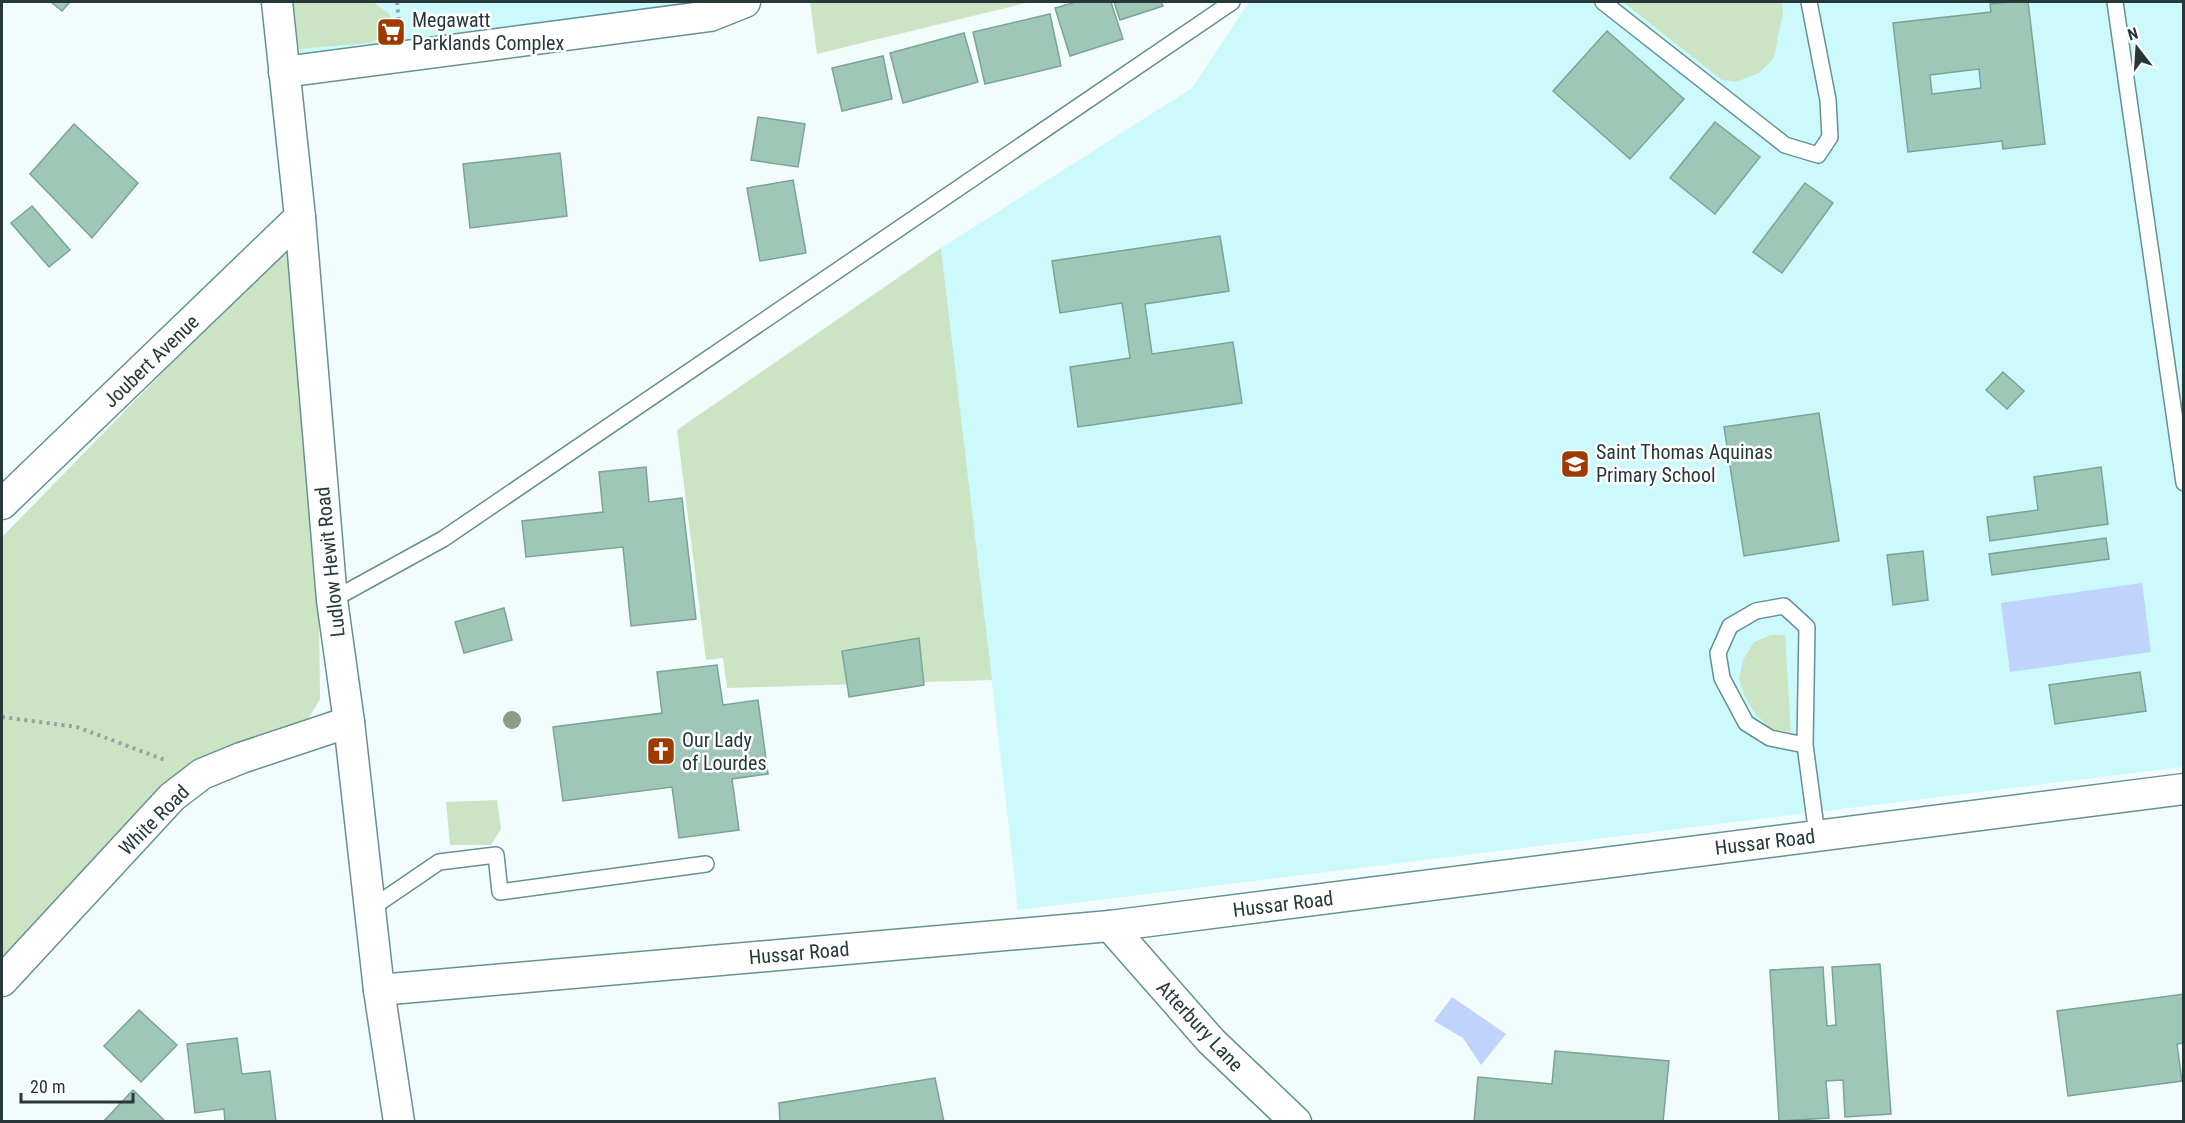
<svg xmlns="http://www.w3.org/2000/svg" width="2185" height="1123" font-family="'Roboto Condensed',sans-serif">
  <style>
    .built { fill: #cbf9fc }
    .green { fill: #cbe5c4 }
    .water { fill: #c0d3fd }
    .building { fill: #9ec7b8; stroke: #7ca496; stroke-width: 1.5; fill-rule: evenodd }
    .lines { fill: none; stroke-linecap: round; stroke-linejoin: round }
    .lane-casing { stroke: #659195; stroke-width: 18 }
    .street-casing { stroke: #659195; stroke-width: 33 }
    .path { stroke: #96a3a4; stroke-width: 4; stroke-dasharray: 3 4.5; stroke-linecap: butt }
    .lane { stroke: #fff; stroke-width: 15 }
    .street { stroke: #fff; stroke-width: 30 }
    .tree { fill: #869f82 }
    .labels { text-anchor: middle; stroke-width: 5; stroke-linejoin: round; paint-order: stroke }
    .poi-label { font-size: 20px; fill: #26383a; stroke: #fff; text-anchor: start }
    .street-label { font-size: 20px; fill: #26383a; stroke: #fff }
  </style>
  <rect width="100%" height="100%" fill="#f3fcfc"/>
  <g class="built">
    <polygon points="285,2 701,2 291,62"/>
    <polygon points="1249,2 2183,2 2183,767 1017,910 1016,889 941,248 1192,88"/>
  </g>
  <g class="green">
    <polygon points="293,2 373,2 390,14 394,33 370,43 299,49"/>
    <polygon points="810,2 1030,2 817,54"/>
    <polygon points="1623,2 1782,2 1783,12 1774,58 1759,73 1736,82 1722,80"/>
    <polygon points="292,240 319,604 320,699 304,726 196,763 2,967 2,537"/>
    <polygon points="941,248 992,680 727,688 723,658 706,660 677,430"/>
    <polygon points="1771,635 1785,635 1791,732 1772,729 1756,715 1746,699 1739,680 1743,660 1754,642"/>
    <polygon points="497,800 501,829 491,845 450,845 446,802"/>
  </g>
  <g class="water">
    <polygon points="2142,583 2151,652 2010,672 2001,603"/>
    <polygon points="1452,997 1506,1034 1481,1065 1463,1038 1434,1021"/>
  </g>
  <g class="building">
    <polygon points="51,2 70,2 62,11"/>
    <polygon points="1076,2 1111,2 1123,39 1070,56 1055,8"/>
    <polygon points="1114,2 1161,2 1163,6 1120,20"/>
    <path d="M2009,2h19l17,142 -42,5 -1,-8 -94,11 -15,-129 98,-11 -1,-8zM1979,69l2,19 -49,6 -2,-19z"/>
    <polygon points="1050,14 1061,66 985,84 973,32"/>
    <polygon points="1607,31 1684,99 1630,159 1553,91"/>
    <polygon points="964,33 978,82 903,103 890,53"/>
    <polygon points="883,56 892,99 842,111 832,68"/>
    <polygon points="758,117 805,124 798,167 751,160"/>
    <polygon points="1715,122 1760,157 1715,214 1670,178"/>
    <polygon points="74,124 138,183 92,238 30,174"/>
    <polygon points="560,153 567,216 470,228 463,164"/>
    <polygon points="793,180 806,253 760,261 747,188"/>
    <polygon points="1805,183 1833,203 1782,273 1753,252"/>
    <polygon points="32,206 70,250 49,267 11,223"/>
    <polygon points="1220,236 1229,291 1145,304 1152,354 1233,342 1242,403 1078,427 1070,367 1130,358 1122,303 1060,313 1052,261"/>
    <polygon points="2003,372 2024,391 2007,409 1986,390"/>
    <polygon points="1819,413 1839,541 1744,556 1724,427"/>
    <polygon points="646,467 649,502 682,498 696,619 631,626 623,547 526,557 522,521 603,512 599,472"/>
    <polygon points="2101,467 2108,524 1990,541 1987,517 2038,510 2034,477"/>
    <polygon points="2106,538 2109,559 1992,575 1989,554"/>
    <polygon points="1923,551 1928,600 1893,605 1887,555"/>
    <polygon points="504,608 512,640 464,653 455,622"/>
    <polygon points="919,638 924,685 849,697 842,651"/>
    <polygon points="717,665 723,705 758,700 768,774 732,779 739,830 679,838 672,787 563,801 553,727 662,713 657,672"/>
    <polygon points="2140,672 2146,711 2055,724 2049,685"/>
    <polygon points="1880,964 1891,1114 1845,1117 1843,1080 1826,1081 1829,1118 1779,1121 1770,970 1823,967 1827,1026 1836,1025 1832,967"/>
    <polygon points="2184,994 2184,1043 2177,1044 2182,1081 2068,1096 2057,1011"/>
    <polygon points="139,1010 177,1045 141,1082 104,1046"/>
    <polygon points="237,1038 242,1074 270,1071 276,1122 225,1122 224,1109 195,1113 187,1044"/>
    <polygon points="1555,1051 1669,1061 1663,1122 1474,1122 1478,1077 1552,1084"/>
    <polygon points="935,1078 944,1122 780,1122 779,1103"/>
    <polygon points="133,1090 166,1122 103,1122"/>
  </g>
  <g class="lines">
    <g class="lane-casing">
      <g id="lane">
        <polyline points="1603,2 1785,145 1818,155 1830,137 1828,100 1809,2"/>
        <polyline points="2115,2 2184,483"/>
        <polyline points="332,600 443,539 1232,2"/>
        <polyline points="1805,745 1770,738 1746,723 1722,678 1718,653 1730,626 1756,611 1784,606 1807,627 1805,745 1817,835"/>
        <polyline points="370,909 439,862 496,855 500,892 706,864"/>
      </g>
    </g>
    <g class="street-casing">
      <g id="street">
        <polyline points="277,2 300,217 332,600 349,722 379,990 399,1122"/>
        <polyline points="284,72 710,16 745,2"/>
        <polyline points="2,504 300,217"/>
        <polyline points="1110,926 1211,1041 1296,1122"/>
        <polyline points="2,981 172,797 202,774 241,758 349,722"/>
        <polyline points="379,990 1110,926 2184,789"/>
      </g>
    </g>
    <g class="path">
      <polyline points="397,2 399,23"/>
      <polyline points="2,717 77,727 165,760"/>
    </g>
    <use href="#lane" class="lane"/>
    <use href="#street" class="street"/>
  </g>
  <circle class="tree" cx="512" cy="720" r="9"/>
  <defs>
    <g id="supermarket-square" transform="scale(1.5)"><rect x="-9" y="-9" width="18" height="18" rx="4" fill="#9e3b00" stroke="#fff"/><path d="M-6-5.5h2.5l.6 2H6L4.5 2H-2.5L-4.4-4H-6ZM-1.5 3.2a1.3 1.3 0 1 0 .1 0ZM3 3.2a1.3 1.3 0 1 0 .1 0Z" fill="#fff"/></g>
    <g id="school-square" transform="scale(1.5)"><rect x="-9" y="-9" width="18" height="18" rx="4" fill="#9e3b00" stroke="#fff"/><path d="M0-5L7-2L0 1L-7-2ZM-4 1L0 2.5L4 1V4Q0 6-4 4Z" fill="#fff"/></g>
    <g id="church-square" transform="scale(1.5)"><rect x="-9" y="-9" width="18" height="18" rx="4" fill="#9e3b00" stroke="#fff"/><path d="M-1.2-6h2.4v3.5h3.3v2.4h-3.3V6h-2.4V-.1h-3.3v-2.4h3.3Z" fill="#fff"/></g>
  </defs>
  <g fill-rule="evenodd">
    <use href="#supermarket-square" x="391" y="32"/>
    <use href="#school-square" x="1575" y="464"/>
    <use href="#church-square" x="661" y="751"/>
  </g>
  <g class="labels">
    <g class="poi-label">
      <text x="412" y="27">Megawatt<tspan x="412" dy="23">Parklands Complex</tspan></text>
      <text x="1596" y="459">Saint Thomas Aquinas<tspan x="1596" dy="23">Primary School</tspan></text>
      <text x="682" y="747">Our Lady<tspan x="682" dy="23">of Lourdes</tspan></text>
    </g>
    <g class="street-label">
      <text transform="translate(151 361) rotate(-44)" y="7">Joubert Avenue</text>
      <text transform="translate(330 562) rotate(-96)" y="7">Ludlow Hewit Road</text>
      <text transform="translate(154 820) rotate(-45)" y="7">White Road</text>
      <text transform="translate(1765 842) rotate(-7)" y="7">Hussar Road</text>
      <text transform="translate(1283 904) rotate(-7)" y="7">Hussar Road</text>
      <text transform="translate(799 953) rotate(-5)" y="7">Hussar Road</text>
      <text transform="translate(1200 1026) rotate(47)" y="7">Atterbury Lane</text>
    </g>
  </g>
  <rect width="2185" height="1123" fill="none" stroke="#26383a" stroke-width="6"/>
  <g transform="translate(2137 48) rotate(343)" stroke="#ffffff" stroke-width="4.5" paint-order="stroke">
  <path d="M0-4.5L10 22L0 15L-10 22Z" fill="#26383a"/>
  <text y="-9" font-size="16" font-weight="bold" text-anchor="middle" fill="#26383a">N</text>
  </g>
  <path d="M21 1093v9h112v-9" fill="none" stroke="#26383a" stroke-width="3"/>
  <text x="30" y="1093" font-size="18" fill="#26383a" stroke="#ffffff" stroke-width="4.5" paint-order="stroke">20 m</text>
</svg>
